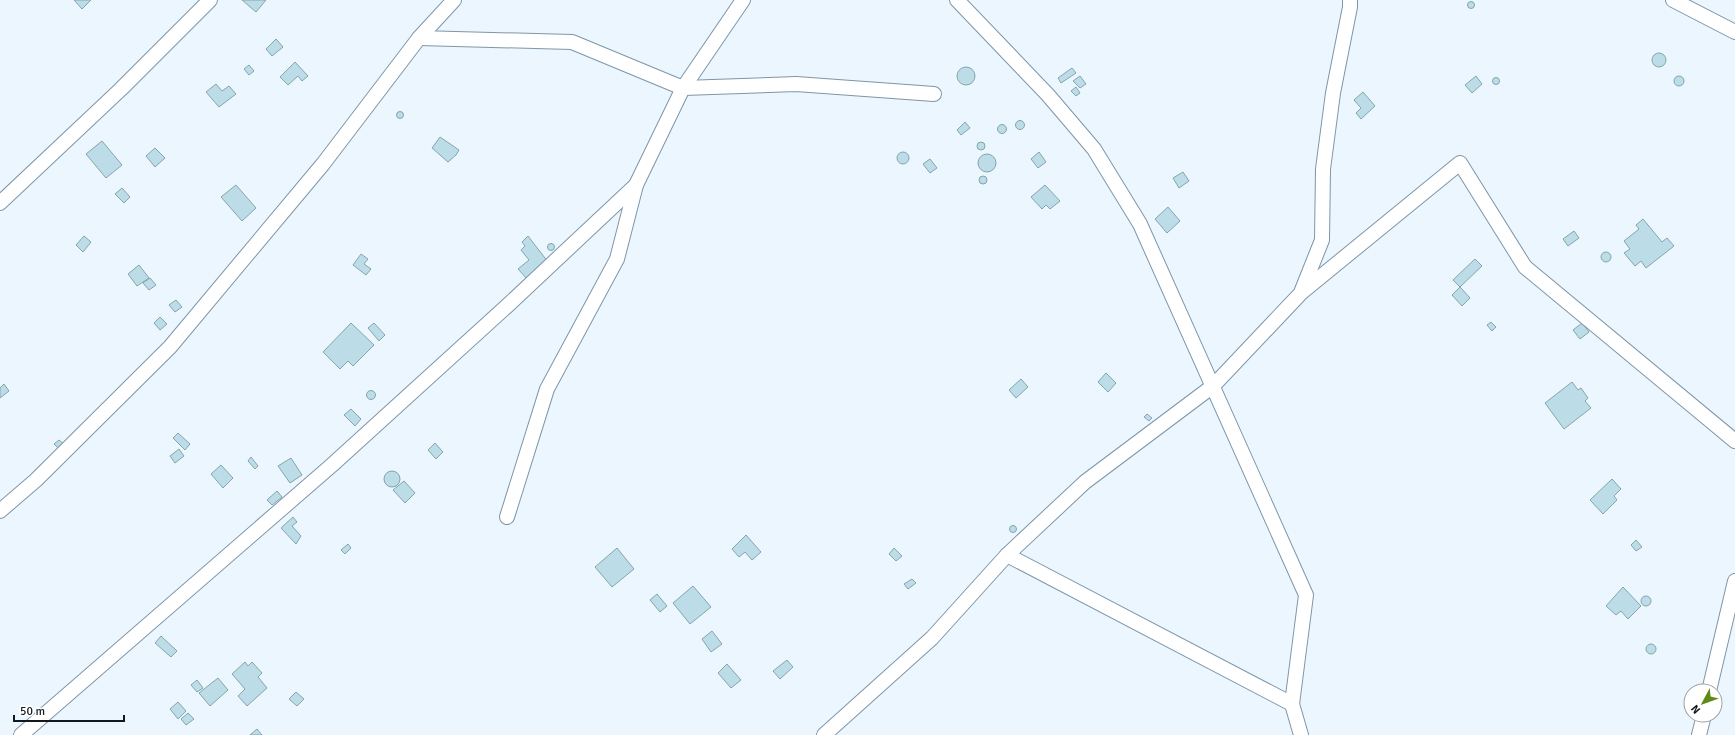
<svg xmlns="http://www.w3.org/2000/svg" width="1735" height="735" font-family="Signika,sans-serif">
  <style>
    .building { fill: #bcdde8; stroke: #84a4ae }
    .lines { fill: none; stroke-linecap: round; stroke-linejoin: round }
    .street-casing { stroke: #7e96a8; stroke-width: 16 }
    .street { stroke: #fff; stroke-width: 14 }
  </style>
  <rect width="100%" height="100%" fill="#ecf6fe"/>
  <g class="building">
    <polygon points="74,0 91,0 82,9"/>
    <polygon points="242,0 266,0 256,12"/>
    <circle cx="1471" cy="5" r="3.5"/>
    <polygon points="276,39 283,47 272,56 266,49"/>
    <circle cx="1659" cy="60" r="7"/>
    <polygon points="295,62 308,76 302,81 298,76 288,85 280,77"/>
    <polygon points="249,65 254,71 249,75 244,69"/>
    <circle cx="966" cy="76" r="9"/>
    <polygon points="1072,68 1076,73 1061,83 1058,78"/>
    <polygon points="1080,76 1086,84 1080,88 1073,81"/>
    <polygon points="1476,76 1482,84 1472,93 1465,85"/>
    <circle cx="1679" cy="81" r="5"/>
    <circle cx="1496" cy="81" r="3.5"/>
    <polygon points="216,84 222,91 229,86 236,94 219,107 206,92"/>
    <polygon points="1076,87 1080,93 1076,96 1071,91"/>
    <polygon points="1363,92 1375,106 1361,119 1356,113 1361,108 1354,100"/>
    <circle cx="400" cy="115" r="3.5"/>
    <circle cx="1020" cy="125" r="4.5"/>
    <polygon points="965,122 970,128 961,135 957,130"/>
    <circle cx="1002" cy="129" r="4.5"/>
    <polygon points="440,137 459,150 456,155 448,162 432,148"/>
    <polygon points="102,141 122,165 106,178 86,154"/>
    <circle cx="981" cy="146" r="4"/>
    <polygon points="155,148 165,158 155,167 146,156"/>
    <circle cx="903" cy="158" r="6"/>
    <polygon points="1039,152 1046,162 1038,168 1031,159"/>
    <circle cx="987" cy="163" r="9"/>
    <polygon points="930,159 937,168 930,173 923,164"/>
    <polygon points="1183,172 1189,181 1179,188 1173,178"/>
    <circle cx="983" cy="180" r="4"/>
    <polygon points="236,185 256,208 242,221 221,197"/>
    <polygon points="1045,185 1060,201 1050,209 1046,205 1042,209 1031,197"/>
    <polygon points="122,188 130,197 124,203 115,194"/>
    <polygon points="1168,207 1180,221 1167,233 1155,219"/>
    <polygon points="1643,219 1662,242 1667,238 1674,246 1646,268 1641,261 1635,266 1624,253 1630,249 1624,241 1639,229 1636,225"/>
    <polygon points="1574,231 1579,238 1568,246 1563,239"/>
    <polygon points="84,236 91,242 83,252 76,245"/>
    <polygon points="528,236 548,262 527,279 518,269 529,260 521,250 525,246 522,242"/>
    <circle cx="551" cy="247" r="3.5"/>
    <circle cx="1606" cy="257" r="5"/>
    <polygon points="361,254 368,259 364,264 371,269 366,275 353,265"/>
    <polygon points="1475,259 1482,266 1460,287 1453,280"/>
    <polygon points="139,265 149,278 137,286 128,274"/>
    <polygon points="150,278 156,285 149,290 143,283"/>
    <polygon points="1460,287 1470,298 1462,306 1452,295"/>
    <polygon points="176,300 182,307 175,312 169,305"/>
    <polygon points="160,317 167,324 160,330 154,323"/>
    <polygon points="1491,322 1496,327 1492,331 1487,325"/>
    <polygon points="351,323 374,345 353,366 348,361 340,369 323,352"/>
    <polygon points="374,323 385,335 379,341 368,328"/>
    <polygon points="1582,323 1589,332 1580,339 1573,330"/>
    <polygon points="1106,373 1116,383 1108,392 1098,382"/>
    <polygon points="1021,379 1028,387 1016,398 1009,390"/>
    <polygon points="1572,382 1578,390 1581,388 1588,398 1585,401 1591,408 1564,429 1545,403"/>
    <polygon points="4,384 9,391 0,398 0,388"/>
    <circle cx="371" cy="395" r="4.5"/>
    <polygon points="351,409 361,419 355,426 344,415"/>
    <polygon points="1147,414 1152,418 1149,421 1144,417"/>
    <polygon points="178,433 190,444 185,450 173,438"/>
    <polygon points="59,440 65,445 60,450 54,444"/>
    <polygon points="435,443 443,452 436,459 428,450"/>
    <polygon points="179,449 184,456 175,463 170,456"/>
    <polygon points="251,457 258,466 255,469 248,461"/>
    <polygon points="291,458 302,475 290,483 278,466"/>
    <polygon points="221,465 233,478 223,488 211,474"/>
    <circle cx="392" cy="479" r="8"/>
    <polygon points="1612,479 1621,489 1614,496 1617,500 1603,514 1590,500"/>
    <polygon points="404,481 415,493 405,503 393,490"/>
    <polygon points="277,491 282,497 272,505 267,500"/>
    <polygon points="293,517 297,522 292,526 301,536 296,544 281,528"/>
    <circle cx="1013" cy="529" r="3.5"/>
    <polygon points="746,535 761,552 752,560 745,552 739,557 732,549"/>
    <polygon points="1636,540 1642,547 1636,551 1631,545"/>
    <polygon points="348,544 351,548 345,554 341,550"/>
    <polygon points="617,548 634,569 612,587 595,567"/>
    <polygon points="894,548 902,556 896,561 889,554"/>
    <polygon points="912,579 916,583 908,589 904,584"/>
    <polygon points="693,586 711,607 690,624 673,603"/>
    <polygon points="1623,587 1641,606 1628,619 1621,611 1616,615 1606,606"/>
    <polygon points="657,594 667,606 660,612 650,600"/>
    <circle cx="1646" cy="601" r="5"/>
    <polygon points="712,631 722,644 711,652 702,639"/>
    <polygon points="161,636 177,651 171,657 155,643"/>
    <circle cx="1651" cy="649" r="5"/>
    <polygon points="787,660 793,667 780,679 773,671"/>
    <polygon points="245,662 248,666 252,662 262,673 258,677 267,688 247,706 238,696 245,689 232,674"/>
    <polygon points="727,664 741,680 731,688 718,673"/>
    <polygon points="218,678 228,690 210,706 199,693"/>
    <polygon points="197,680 203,688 197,692 191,685"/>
    <polygon points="296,692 304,699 297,706 289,699"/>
    <polygon points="178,702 186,711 178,719 170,709"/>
    <polygon points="188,713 194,719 186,725 181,719"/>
    <polygon points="257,729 262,735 250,735"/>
  </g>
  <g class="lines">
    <g class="street-casing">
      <g id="street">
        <polyline points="957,0 1048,95 1094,149 1140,224 1306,595 1292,704"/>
        <polyline points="1673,0 1735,32"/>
        <polyline points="419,38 572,42 683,88 796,84 934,94"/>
        <polyline points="0,203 121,89 210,0"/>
        <polyline points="1302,290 1322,240 1323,169 1333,93 1350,7 1350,0"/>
        <polyline points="0,511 36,480 170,347 323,164 419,38 454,0"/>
        <polyline points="507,517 547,389 617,259 636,185"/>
        <polyline points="1007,555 1292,704 1301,735"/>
        <polyline points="1709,691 1735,581"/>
        <polyline points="21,735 332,465 507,306 636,185 683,88 743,0"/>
        <polyline points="824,735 932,638 1007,555 1085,482 1213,386 1302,292 1460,163 1525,267 1735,441"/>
        <polyline points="1699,735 1704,715"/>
      </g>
    </g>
    <use href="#street" class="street"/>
  </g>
  <g transform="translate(1703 703) rotate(229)"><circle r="19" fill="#ffffff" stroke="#9fa3a5"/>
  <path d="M0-3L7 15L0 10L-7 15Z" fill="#618915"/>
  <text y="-6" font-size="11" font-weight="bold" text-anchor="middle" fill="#10191f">N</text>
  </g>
  <path d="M14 715v6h110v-6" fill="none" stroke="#10191f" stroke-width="2"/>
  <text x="20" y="715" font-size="12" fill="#10191f" stroke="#ffffff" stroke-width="3" paint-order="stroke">50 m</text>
</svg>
